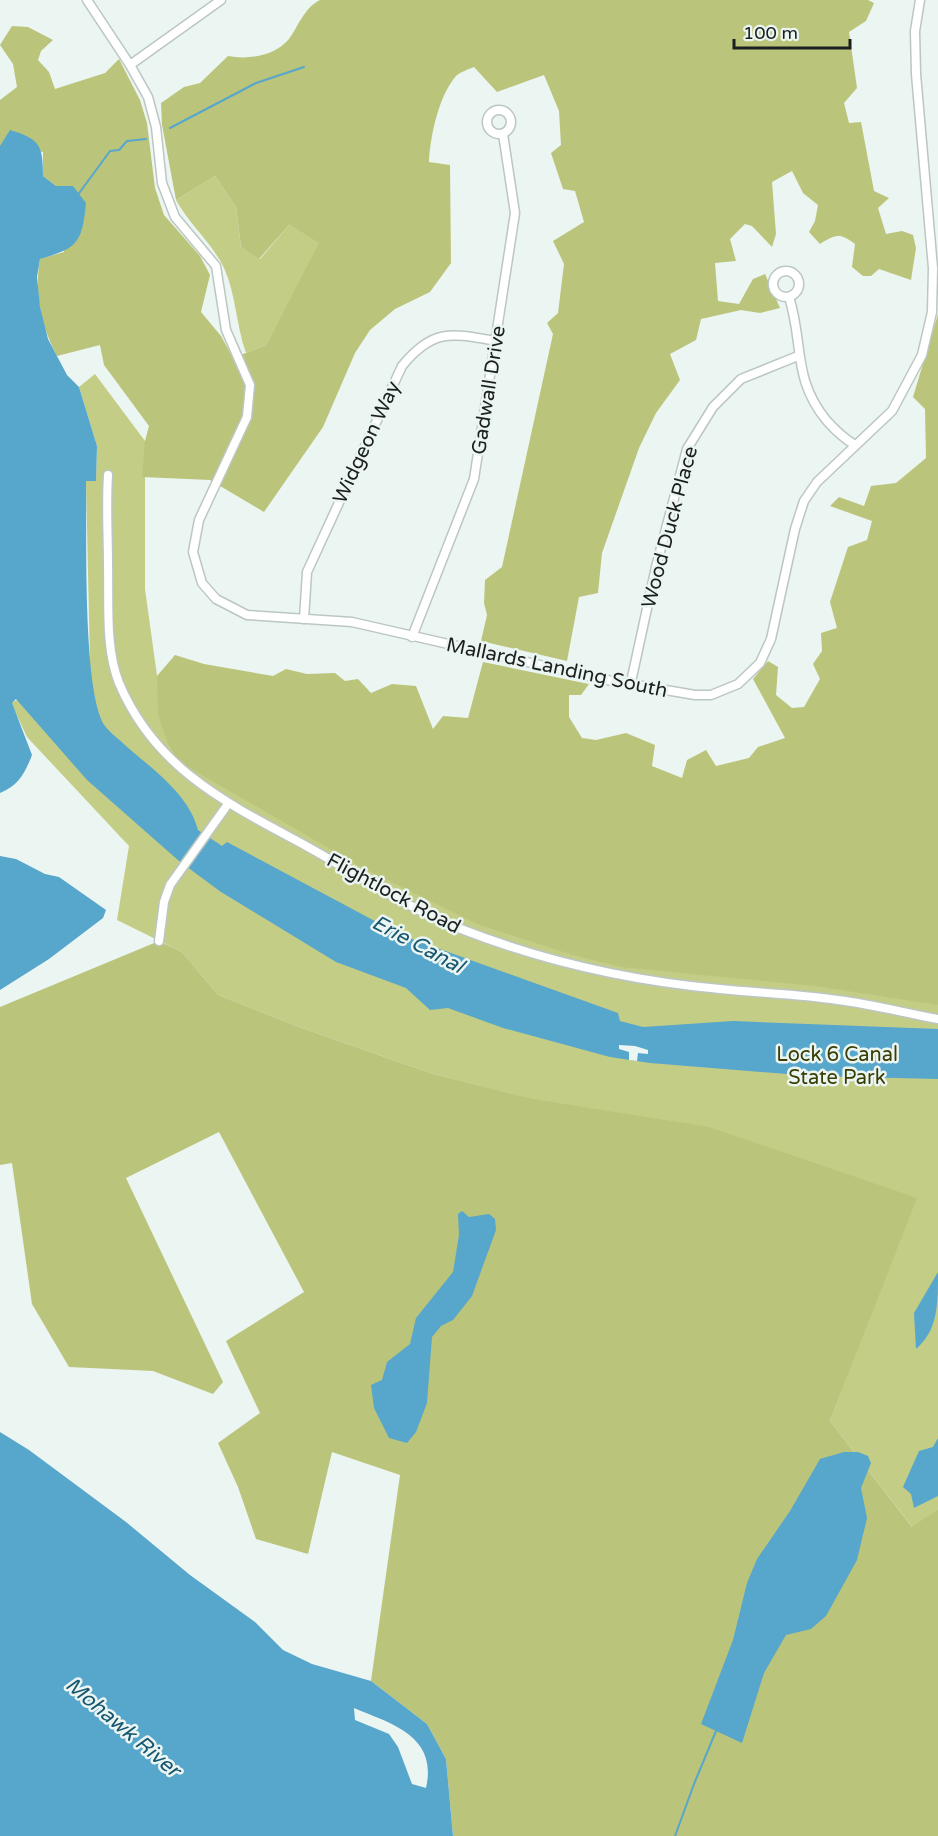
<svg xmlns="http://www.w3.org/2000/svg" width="938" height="1836" font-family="'Varela Round',sans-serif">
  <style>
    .green { fill: #c4cd85 }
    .forest { fill: #bbc47b }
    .water { fill: #57a6cc; fill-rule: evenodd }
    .pier { fill: #ebf5f2 }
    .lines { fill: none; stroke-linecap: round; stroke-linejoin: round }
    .stream { stroke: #57a6cc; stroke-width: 2 }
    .street-casing { stroke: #bcc6c2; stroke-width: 11 }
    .street { stroke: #fff; stroke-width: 8 }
    .labels { text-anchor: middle; stroke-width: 5; stroke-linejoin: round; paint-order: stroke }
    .street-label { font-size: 20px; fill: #1b1f1e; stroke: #ebf5f2 }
    .park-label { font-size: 20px; fill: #3a3e04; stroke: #ebf5f2 }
    .water-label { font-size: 21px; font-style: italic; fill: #175670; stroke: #ebf5f2 }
  </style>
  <rect width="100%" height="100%" fill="#ebf5f2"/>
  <g class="green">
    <path d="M215,176l21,31 5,40 19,12 29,-34 31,18 -54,102 -20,8c-10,-28 -10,-59 -22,-85 -12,-25 -35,-44 -48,-68z"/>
    <polygon points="95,374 145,441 145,589 164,726 938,984 938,1509 913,1528 830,1421 916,1198 430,1073 299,1027 218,995 182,952 117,920 129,846 27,737 11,703 90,663 86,481 96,480 97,446 79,387"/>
  </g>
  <g class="forest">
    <path d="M320,0h548l6,3 -8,18 -17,11 8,56 -13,15 5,20 12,-1 13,69 15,7 -11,10 8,26 16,-3 11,4 3,13 -5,32 -32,-11 -8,7h-8l-11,-9 3,-23c-15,-11 -19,-10 -35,0l-11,-12 6,-11 3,-16 -15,-12 -11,-22 -20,11 4,52 -4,13 -20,-21 -7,-2 -15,15 6,22 -21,2 3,38 21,3 14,-25 12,-5 15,34 -20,5 -19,-3 -40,9 -5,21 -26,14 10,26 -24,33 -17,35 -37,105 -4,40 -19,4 -12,64 -86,-20 6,-26 -3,-12 1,-23 17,-13 51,-233 -6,-11 11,-10 6,-49 -11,-23 31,-19 -9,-31 -12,-2 -12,-36 10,-8 -2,-34 -15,-36 -47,17 -23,-25c-5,2 -13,5 -17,8 -18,19 -27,62 -28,87l21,3 1,98 -21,29 -35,17 -25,21 -15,23 -32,74 -59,85 -54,-32 -68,-3 3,-36 4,-15 -45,-61 -4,-20 -43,11c-16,-30 -23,-63 -17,-97l24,-7 -8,-66 -13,-10v-24l-43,-6v-46l17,-13 -4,-23 -13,-19 12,-19 16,1 25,13 -12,11 -3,9 11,12 6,17 50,-16 14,-14 21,41 7,23 8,65 9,27 36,41 10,19 -9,37 20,24 12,22 33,-13 53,-102 -30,-18 -30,34 -18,-12 -5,-40 -21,-31 -39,24 -14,-75 -1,-22 23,-16 16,-4 28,-27c20,4 47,0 61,-17 10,-14 15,-31 31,-39z"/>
    <polygon points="938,314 938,1005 815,986 621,967 573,955 477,924 363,868 188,767 176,757 168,744 158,714 157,676 175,655 204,664 273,676 286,669 307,674 335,673 345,681 358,679 371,693 392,684 416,686 433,729 443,716 468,718 483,662 589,684 581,695 569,695 569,717 582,738 596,740 626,733 655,745 652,766 682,778 687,760 706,750 716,766 749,758 758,747 785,738 753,679 768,661 778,667 776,695 792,708 804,707 820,679 813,664 822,651 821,633 837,628 830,602 848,547 867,540 872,521 830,506 839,497 864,506 871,486 896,483 926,458 925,409 913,397"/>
    <polygon points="159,941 182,952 218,995 299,1027 430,1073 533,1099 709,1127 917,1198 830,1421 912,1527 938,1509 938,1836 453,1836 446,1759 427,1724 371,1681 400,1475 332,1452 308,1554 256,1539 238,1487 218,1443 260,1413 226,1341 304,1292 219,1132 126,1178 223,1382 213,1394 153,1371 69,1367 32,1304 12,1163 0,1165 0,1007"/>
  </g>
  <g class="water">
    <path d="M10,130c30,9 33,15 33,46l13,10h17l13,17c-4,40 -8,45 -46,56l-3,18 3,30 8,32 19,36 12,12 18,59 -1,35h-10c1,48 -4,212 19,245 5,7 14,13 20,19 27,24 64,49 73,85l24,16 5,-4 174,93 217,78 2,8 23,6 90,-6 205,8v50l-126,-3 -162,-13 -40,-6 -107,-29 -55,-20 -18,2 -24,-22 -70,-26 -115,-70 -42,-31 -92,-81 -71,-81 -4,4 20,52c-7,18 -13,30 -32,38v-647z"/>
    <polygon points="0,856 16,859 45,874 59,877 106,910 103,918 49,959 0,990"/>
    <polygon points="462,1211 469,1217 489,1214 495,1219 496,1230 472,1296 453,1320 441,1326 432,1337 427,1403 416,1432 407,1443 389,1438 374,1408 371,1385 382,1380 387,1362 410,1344 416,1318 453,1272 459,1235 458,1214"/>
    <path d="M938,1272c0,32 0,58 -22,77l-2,-36z"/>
    <path d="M0,1432l29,18 97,72 64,53 65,47 28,28 29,14 59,17 56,43 19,35 7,77h-453zM354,1708c38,16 84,28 72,80l-14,-4 -14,-37 -9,-13 -34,-14z"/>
    <polygon points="938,1438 938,1496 914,1508 911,1494 903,1487 919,1451 933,1447"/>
    <polygon points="844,1452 858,1452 868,1456 871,1463 861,1488 867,1518 857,1560 826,1616 811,1629 786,1635 764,1673 742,1743 701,1724 733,1640 747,1583 757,1559 790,1511 820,1459"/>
  </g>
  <polygon class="pier" points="619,1045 635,1046 648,1050 648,1054 638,1053 637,1061 629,1060 629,1052 619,1049"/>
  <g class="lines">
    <g class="stream">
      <polyline points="170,128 256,83 304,67"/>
      <polyline points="77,196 110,151 119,150 127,141 146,139"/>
      <polyline points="675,1836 694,1784 716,1731"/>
    </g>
    <g class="street-casing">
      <g id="street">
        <polyline points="87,0 130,65 148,97 156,127 162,183 175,217 216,266 226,330 250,385 247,417 199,520 193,552 202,583 216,599 247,615 352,622 601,679 695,695 711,695 738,684 760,663 771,639 795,529 804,501 817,482 892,411 922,355 932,312 933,268 916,74 915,31 920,0"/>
        <polyline points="130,65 221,0"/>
        <circle cx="499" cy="122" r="12"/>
        <circle cx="786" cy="284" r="13"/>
        <path d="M789,297c15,47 3,82 38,124 9,10 16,17 28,24"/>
        <path d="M108,475c-2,31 0,60 0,91 1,37 -3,82 11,117 35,83 103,118 178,158 54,29 107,66 164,88 82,32 171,52 259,60 39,4 79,5 118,11 33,4 67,13 100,19"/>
        <path d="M304,619l3,-47 95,-206c31,-38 49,-33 94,-25"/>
        <polyline points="412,637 474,479 515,213 503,134"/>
        <polyline points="631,682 656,567 687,449 713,407 741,379 798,356"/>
        <polyline points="159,941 164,902 170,885 228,804"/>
      </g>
    </g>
    <use href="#street" class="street"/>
  </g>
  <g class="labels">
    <g class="street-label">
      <text transform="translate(488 390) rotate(-81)" y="7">Gadwall Drive</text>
      <text transform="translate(366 442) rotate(-65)" y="7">Widgeon Way</text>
      <text transform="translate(669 527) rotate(-75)" y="7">Wood Duck Place</text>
      <text transform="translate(557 667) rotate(12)" y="7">Mallards Landing South</text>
      <text transform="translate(394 893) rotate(28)" y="7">Flightlock Road</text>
    </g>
    <g class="park-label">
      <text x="837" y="1061">Lock 6 Canal<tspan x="837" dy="23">State Park</tspan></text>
    </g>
    <g class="water-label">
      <text transform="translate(418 944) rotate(28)" y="7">Erie Canal</text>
      <text transform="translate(123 1727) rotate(40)" y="7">Mohawk River</text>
    </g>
  </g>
  <path d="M734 39v9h116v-9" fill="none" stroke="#1b1f1e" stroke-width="3"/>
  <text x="743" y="39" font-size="18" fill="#1b1f1e" stroke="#ebf5f2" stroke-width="4.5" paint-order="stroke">100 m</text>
</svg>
